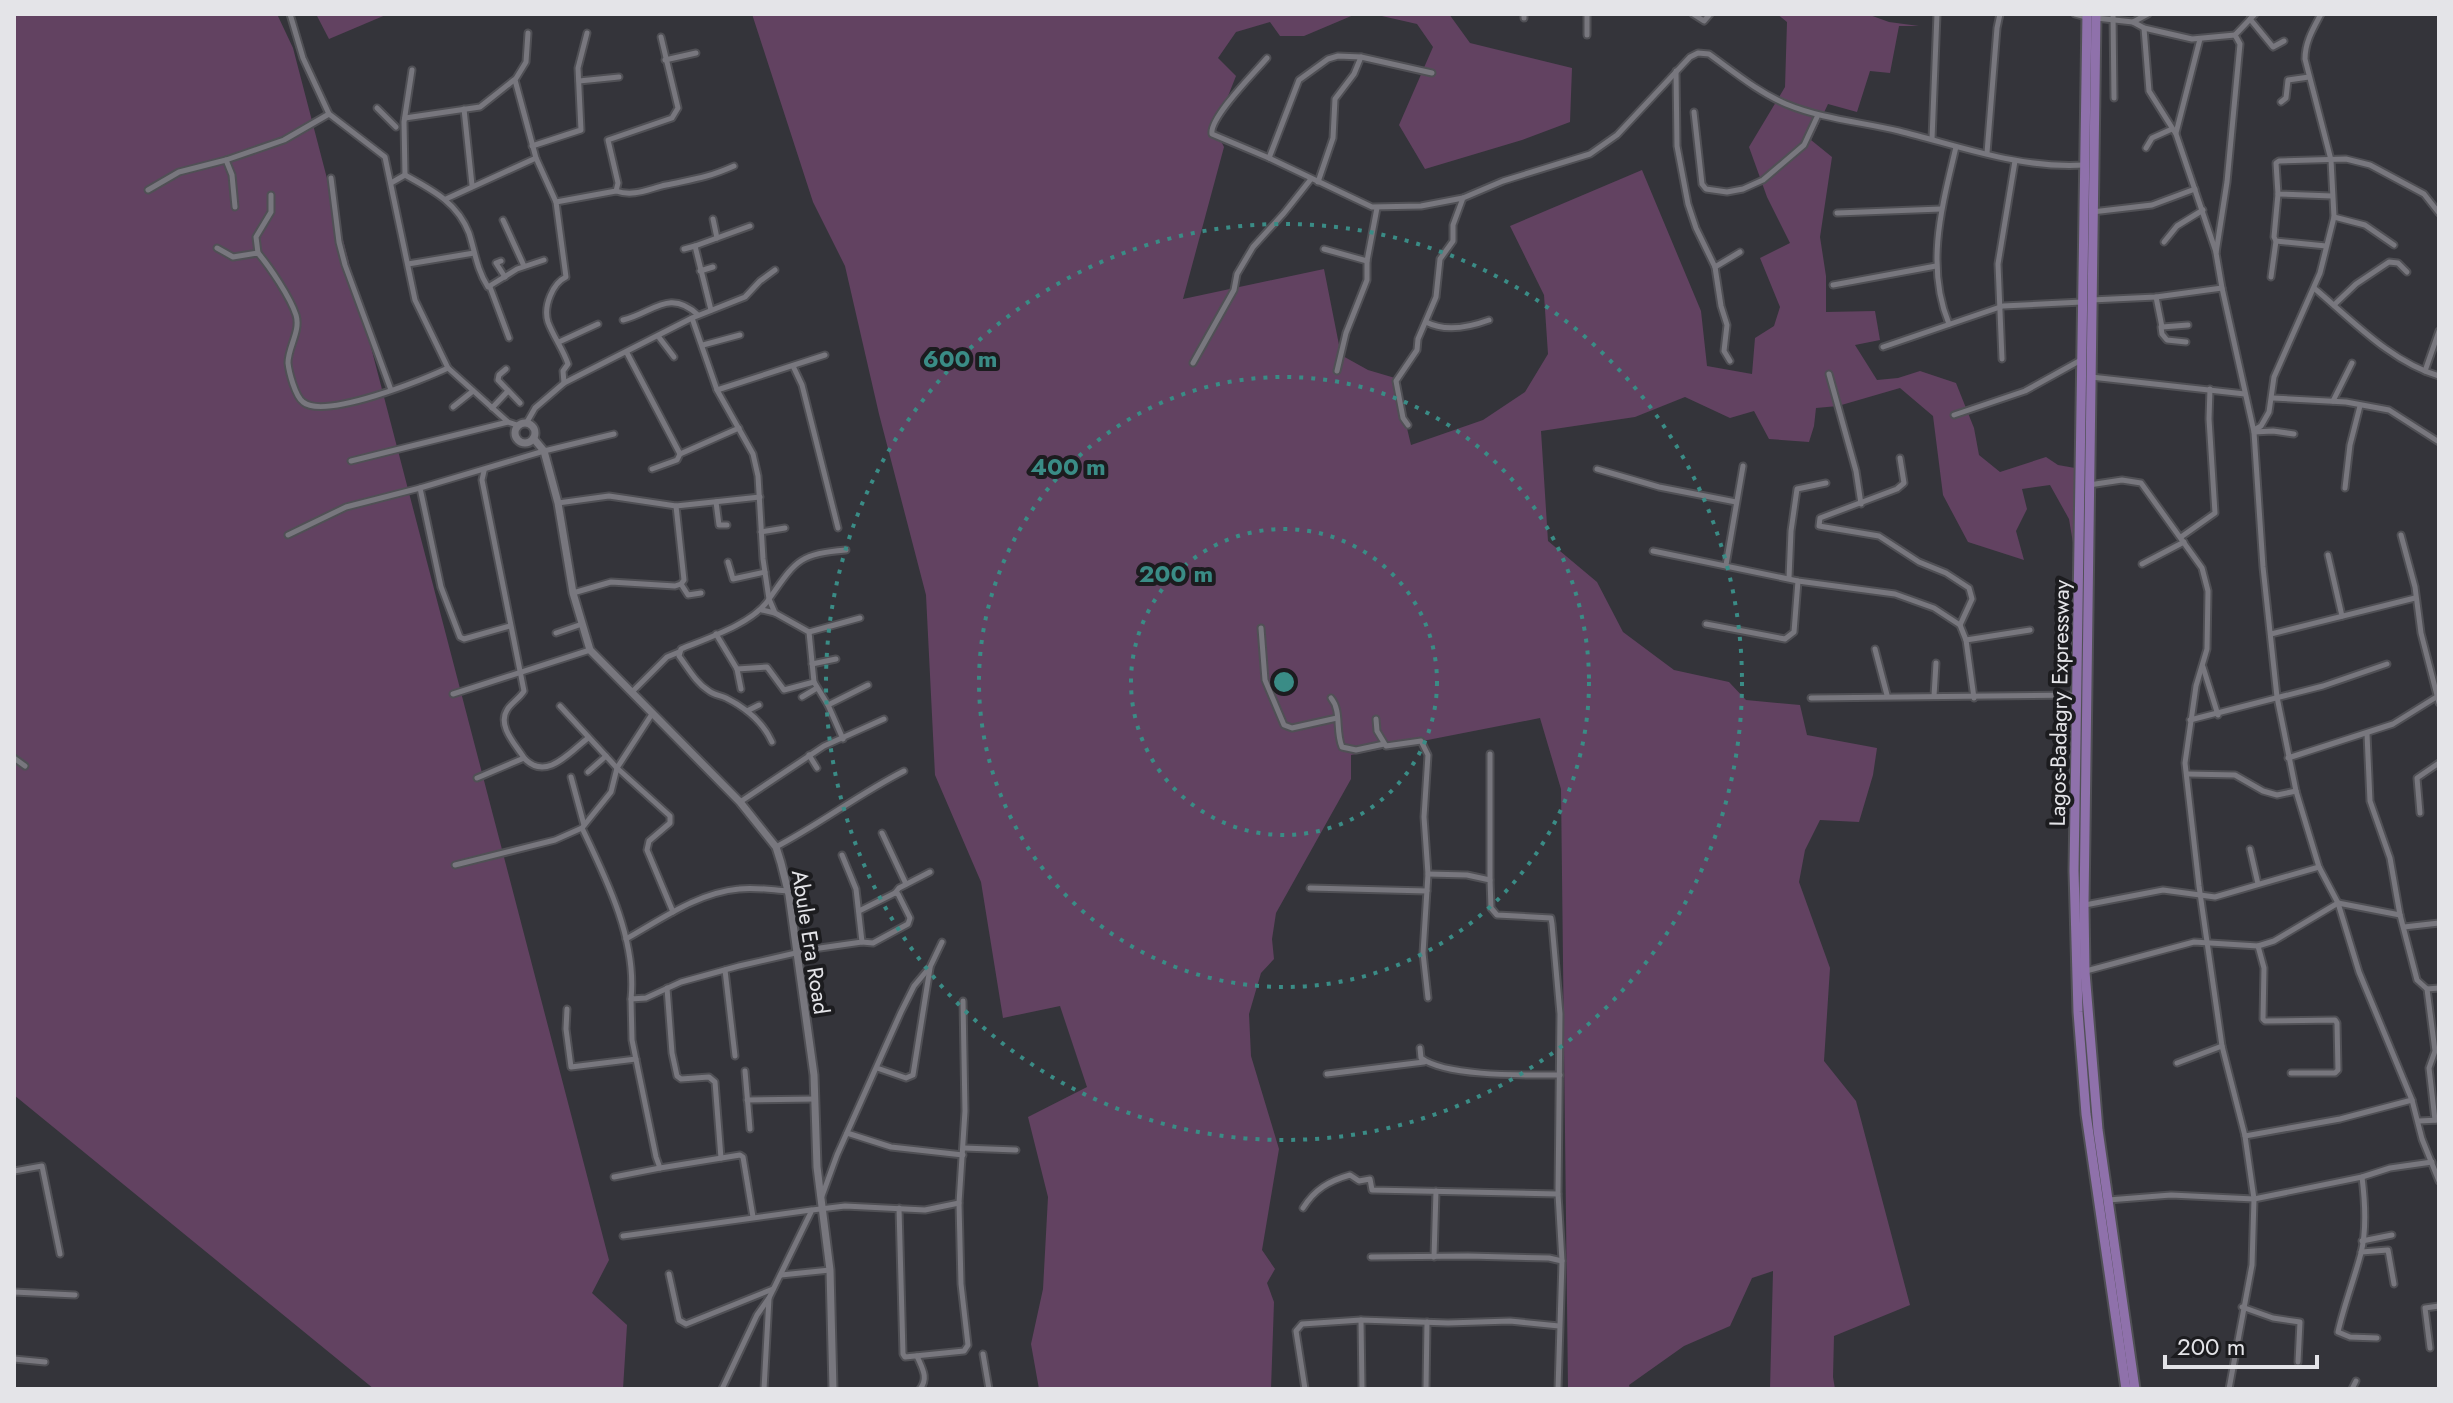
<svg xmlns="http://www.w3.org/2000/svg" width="2453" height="1403" font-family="Jost,sans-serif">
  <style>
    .green { fill: #624261 }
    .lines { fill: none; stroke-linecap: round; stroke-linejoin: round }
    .stream { stroke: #2e577a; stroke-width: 2 }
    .street-casing { stroke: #505055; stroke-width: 9 }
    .secondary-casing { stroke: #505055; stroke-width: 11 }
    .highway-casing { stroke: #505055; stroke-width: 13 }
    .street { stroke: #78777e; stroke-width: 5 }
    .secondary { stroke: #78777e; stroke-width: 7 }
    .highway { stroke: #8f71ab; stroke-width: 9 }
    .ring { fill: none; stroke: #3a8c86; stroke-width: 4; stroke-dasharray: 4 8 }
    .labels { text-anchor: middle; stroke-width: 8; stroke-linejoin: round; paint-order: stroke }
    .street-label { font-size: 22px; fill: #e4e4e8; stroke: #1c1c1f }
    .centre { fill: #3a8c86; stroke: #1c1c1f; stroke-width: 4 }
    .ring-label { font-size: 24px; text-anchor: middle; font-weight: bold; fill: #3a8c86; stroke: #1c1c1f; stroke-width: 8; stroke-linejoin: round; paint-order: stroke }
  </style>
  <rect width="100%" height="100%" fill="#34343a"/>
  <g class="green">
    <polygon points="14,14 277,14 293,48 609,1260 592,1293 627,1325 623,1389 374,1389 14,1095"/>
    <polygon points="316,14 388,14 329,39"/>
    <polygon points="752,14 1356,14 1304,36 1280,36 1270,22 1236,32 1218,58 1236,76 1215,129 1224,147 1183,299 1324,269 1341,355 1368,370 1395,378 1411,445 1483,420 1525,392 1548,354 1544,295 1510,226 1642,170 1701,311 1707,366 1752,374 1755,338 1774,326 1780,307 1760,258 1790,243 1767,197 1749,147 1785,87 1787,22 1777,14 1867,14 1889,22 1919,26 1899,26 1890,73 1870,71 1857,112 1828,104 1811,140 1832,157 1820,237 1826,276 1826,312 1875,311 1880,340 1855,345 1877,380 1898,378 1920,371 1956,383 1974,428 1979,455 2000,472 2046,457 2058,465 2075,468 2076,561 2069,519 2050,485 2022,489 2027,509 2016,531 2024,560 1968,542 1943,495 1933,416 1900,388 1838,406 1816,408 1814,426 1809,442 1769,439 1754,411 1730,418 1685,397 1635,417 1541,431 1548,541 1597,582 1623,632 1674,670 1729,682 1746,700 1800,705 1807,735 1877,748 1873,775 1859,822 1820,820 1805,850 1799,882 1830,968 1824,1061 1856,1101 1910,1305 1834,1336 1833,1377 1835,1389 1770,1389 1773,1271 1752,1278 1730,1326 1684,1346 1629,1385 1630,1389 1568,1389 1561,789 1540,718 1351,755 1351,779 1276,913 1272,939 1274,959 1261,973 1249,1014 1251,1056 1279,1149 1262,1250 1275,1269 1267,1283 1274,1302 1271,1389 1039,1389 1031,1344 1043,1289 1048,1197 1028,1117 1087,1087 1060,1006 1003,1018 981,882 935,775 926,595 879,414 845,266 813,202"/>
    <polygon points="1373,14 1449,14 1470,43 1572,68 1570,122 1522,140 1425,169 1399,125 1433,47 1417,24"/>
  </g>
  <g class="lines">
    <polyline class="stream" points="548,1388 548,1389"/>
    <g class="street-casing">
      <g id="street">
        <polyline points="290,14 303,58 329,114 385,157 415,300 448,368 508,422 517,425"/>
        <polyline points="1524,14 1524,18"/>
        <polyline points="1693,14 1704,21 1710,14"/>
        <polyline points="2075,14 2086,17"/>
        <polyline points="2113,14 2114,98"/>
        <polyline points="2096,18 2133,22 2144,28 2192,39 2235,35 2240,44 2227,182 2216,253 2222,288 2254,432 2263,567 2277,697 2296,791 2319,867 2338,903 2359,972 2412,1100 2422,1139 2439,1181"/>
        <polyline points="2250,19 2273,47 2284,41"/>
        <polyline points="2133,22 2148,14"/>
        <polyline points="2144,28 2149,91 2176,134 2216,252"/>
        <path d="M528,33l-2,29 -11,18 21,78 20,44 10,75c-13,6 -23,29 -18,45 5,14 15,27 20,42l-5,7 1,12"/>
        <polyline points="1587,35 1587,14"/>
        <polyline points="2235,35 2255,14"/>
        <path d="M1267,58c-12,14 -58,60 -55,76l57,24 103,49 49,-1 42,-8 40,-17 87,-27 27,-19 73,-78 8,-4 11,1c25,18 49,38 77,50 36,15 75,18 113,27 61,15 121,38 185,34"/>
        <polyline points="665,60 696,53"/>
        <polyline points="1676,71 1677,146 1688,204 1696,228 1715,267 1721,306 1727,325 1724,351 1730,361"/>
        <polyline points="579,81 619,77"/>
        <polyline points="2281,102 2286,98 2288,80 2309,77"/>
        <polyline points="377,108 396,127"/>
        <polyline points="464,109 472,185"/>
        <polyline points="1694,112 1702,184 1706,189 1727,192 1743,189 1763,180 1804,145 1818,115"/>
        <polyline points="405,118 480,107 514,80"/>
        <polyline points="2176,133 2200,39"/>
        <polyline points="1932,139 1937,14"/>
        <polyline points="532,146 581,130 578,68 587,33"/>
        <polyline points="2146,148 2152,138 2172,129"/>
        <polyline points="1987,153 1997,28 2000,14"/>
        <polyline points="1269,158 1299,80 1328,59 1338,56 1361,57 1432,73"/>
        <polyline points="405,175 404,122 412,70"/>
        <polyline points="331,178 339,242 345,265 391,390"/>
        <polyline points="1318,182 1333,138 1335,99 1354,74 1361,57"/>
        <path d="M391,183l14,-8c27,15 52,27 64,58 6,19 8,37 19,54l29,-18 27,-9"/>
        <polyline points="148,190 179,172 226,160"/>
        <path d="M616,191c18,6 32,-2 50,-6 28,-6 41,-7 68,-19"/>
        <polyline points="2278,194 2274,237 2276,241 2326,246"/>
        <polyline points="2332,196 2278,194 2276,163 2279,161 2346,159 2370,165 2424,194 2439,213"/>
        <polyline points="446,199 536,158"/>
        <polyline points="556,202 616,191 618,183 608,140 672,118 678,108 661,37"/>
        <polyline points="235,207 232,175 226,160 284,140 329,114"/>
        <polyline points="2092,212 2152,205 2195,189"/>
        <polyline points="1837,213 1941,209"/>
        <polyline points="2334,217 2365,225 2394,245"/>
        <polyline points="713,219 717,238"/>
        <polyline points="503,220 524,266"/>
        <polyline points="2164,242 2177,226 2203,210"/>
        <path d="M217,248l16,9 25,-4c12,14 32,44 38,62 5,16 -8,32 -8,48 1,9 7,33 15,39 21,18 122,-23 145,-34"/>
        <polyline points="684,249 695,246"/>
        <polyline points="1324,249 1367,261"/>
        <polyline points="258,253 256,237 271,212 271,195"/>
        <polyline points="501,261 496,263 505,277"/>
        <polyline points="408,264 474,253"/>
        <polyline points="1715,267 1740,252"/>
        <polyline points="700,271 713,267"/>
        <polyline points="2271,277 2276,241"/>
        <polyline points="1833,285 1936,266"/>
        <polyline points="490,287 509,338"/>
        <path d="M2314,288c38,32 77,74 125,88"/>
        <polyline points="2156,297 2162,327 2188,325"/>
        <polyline points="2091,300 2156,297 2222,288"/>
        <polyline points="2334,305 2356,284 2389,262 2398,263 2407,272"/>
        <polyline points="711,310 695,246 750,226"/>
        <path d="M692,318l25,72 36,64 5,22 5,83 6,40c-15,24 -61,39 -88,50l-2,7c9,12 17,27 30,35 5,4 11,4 17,7 20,10 37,24 46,44"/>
        <path d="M623,320c30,-7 46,-32 75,-5"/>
        <path d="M1426,322c19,10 44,5 63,-2"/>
        <path d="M1949,324c-24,-58 -7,-118 7,-177"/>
        <polyline points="2161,327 2162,334 2167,340 2186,342"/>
        <polyline points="658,336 674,357"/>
        <polyline points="559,342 598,324"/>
        <polyline points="703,345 740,335"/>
        <polyline points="1883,347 2003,306 2082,302"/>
        <polyline points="627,353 680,454"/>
        <polyline points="2002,359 1998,264 2015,161"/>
        <polyline points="1193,363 1234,290 1237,274 1253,247 1284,213 1311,179"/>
        <polyline points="793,366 802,385 838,528"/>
        <polyline points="506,369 499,375 498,380 520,403"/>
        <polyline points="1337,371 1346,333 1367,280 1367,261 1377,208"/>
        <polyline points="2425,371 2439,331"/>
        <polyline points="1829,374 1856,471 1861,504"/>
        <polyline points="2091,377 2245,394"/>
        <polyline points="717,390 825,355"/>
        <polyline points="2273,398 2346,402 2389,410 2439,442"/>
        <polyline points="2333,401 2352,363"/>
        <polyline points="453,407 473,391"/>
        <polyline points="492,408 508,391"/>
        <polyline points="1954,415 2025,391 2081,360"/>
        <polyline points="527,422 535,408 564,383 692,318 745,297 760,281 775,270"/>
        <polyline points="1408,425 1403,418 1396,381 1417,350 1418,339 1436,297 1440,259 1453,241 1453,225 1463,198"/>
        <path d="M2254,430l7,-4 8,-14 5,-35 46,-104 14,-56 -3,-57 -26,-101c0,-17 8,-30 16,-45"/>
        <polyline points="2254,432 2273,431 2294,434"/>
        <polyline points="1900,458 1904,483 1897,489 1820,518 1819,526 1879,536 1919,562 1946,573 1969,588 1972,599 1960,625"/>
        <polyline points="351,461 508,422"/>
        <polyline points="652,469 677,460 680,454 739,428"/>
        <polyline points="1597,469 1659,487 1736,502"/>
        <path d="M484,471l-2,9 42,211c-4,7 -13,12 -17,19 -10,16 9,35 17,48"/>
        <polyline points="2089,485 2122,480 2141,483 2202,568 2208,591 2207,649 2196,686 2185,763 2199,886 2222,1046 2245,1136 2254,1199 2252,1265 2229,1389"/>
        <polyline points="2345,488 2350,445 2360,406"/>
        <polyline points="716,502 719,525 727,525"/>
        <polyline points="558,503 609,496 676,506 760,497"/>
        <polyline points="676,506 684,580 681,584 688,595 701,593"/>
        <polyline points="761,532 785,528"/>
        <polyline points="288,535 346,507 420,488"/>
        <polyline points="2401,535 2415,587 2421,633 2439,703"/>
        <polyline points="2181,537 2215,513 2209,419 2210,389"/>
        <polyline points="1653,551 1798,581 1895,594 1934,608 1960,625 1966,640 1974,698"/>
        <polyline points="2328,555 2342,616"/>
        <polyline points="728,562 733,579 765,572"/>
        <polyline points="2142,564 2184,542"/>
        <polyline points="1726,565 1743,466"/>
        <polyline points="1789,578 1791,531 1797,489 1826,483"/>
        <polyline points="573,593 611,582 675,586 681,584"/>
        <polyline points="762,610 775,613 809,632 814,682 828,705 843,739"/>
        <path d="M775,613l-6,-14c27,-38 29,-45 77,-49"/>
        <polyline points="1706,624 1785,639 1794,632 1798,581"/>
        <polyline points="510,626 464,639 460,637 441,587 420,488 544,451 614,434"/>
        <polyline points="1261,628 1265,680 1284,725 1292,728 1337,718"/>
        <polyline points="809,632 860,618"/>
        <polyline points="556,633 582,624"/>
        <polyline points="716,634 737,669 767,667 784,690 814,682"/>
        <polyline points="2271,634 2415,598"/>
        <polyline points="1966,640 2030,630"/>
        <polyline points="1875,649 1887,695"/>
        <polyline points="812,664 836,659"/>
        <polyline points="2203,667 2218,715"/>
        <polyline points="737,669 741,689"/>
        <polyline points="632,692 667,657 679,652"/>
        <polyline points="453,694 590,650"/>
        <polyline points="1934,696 1936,663"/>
        <polyline points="802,697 817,688"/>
        <path d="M1331,698c11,13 4,33 11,49l14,3 28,-6"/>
        <polyline points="1811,698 2077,695"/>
        <polyline points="828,705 868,685"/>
        <polyline points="560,706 617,768 670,816 670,823 649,841 647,850 673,912"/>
        <polyline points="747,711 759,705"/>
        <polyline points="1376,719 1377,731 1386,746 1421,741 1428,755 1424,817 1428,874 1423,953 1428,998"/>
        <polyline points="2190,720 2323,686 2387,664"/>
        <polyline points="2367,734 2370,801 2390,858 2400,915 2417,980 2427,989 2435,1051 2429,1068 2435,1120"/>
        <polyline points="1490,754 1490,880"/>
        <polyline points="809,755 817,768"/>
        <polyline points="14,758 25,766"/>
        <polyline points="2288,758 2393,724 2438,696"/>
        <polyline points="588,772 606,756"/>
        <polyline points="2188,774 2235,775 2263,791 2277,795 2296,791"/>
        <polyline points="571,777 584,825"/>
        <path d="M477,778l47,-20c22,24 46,-6 64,-20"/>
        <polyline points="740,802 824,746 884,719"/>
        <polyline points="2420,813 2417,778 2439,763"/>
        <path d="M582,828c25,52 55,113 49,171l15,-1 35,-16 58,-16 74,-17 49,-7 -6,-53 -14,-34"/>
        <polyline points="882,833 906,884"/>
        <path d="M776,847c44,-23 83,-53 128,-76"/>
        <polyline points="2250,849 2258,884"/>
        <polyline points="455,865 555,840 582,828 611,792 617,768 652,714"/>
        <polyline points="1428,874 1467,875 1490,880 1491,908 1497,915 1551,918 1552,924 1560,1014 1558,1194 1562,1261 1558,1389"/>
        <polyline points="1310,888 1427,891"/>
        <polyline points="895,893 899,888 930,872"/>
        <polyline points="2085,905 2163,890 2215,897 2319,867"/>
        <polyline points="859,911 895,893 898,894 910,918 908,924 873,943 862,942"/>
        <polyline points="2404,927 2439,923"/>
        <path d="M626,939c36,-20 71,-46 113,-50 16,-2 33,1 49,2"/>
        <polyline points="2258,946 2264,968 2263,1019 2265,1021 2335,1020 2337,1023 2338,1070 2335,1073 2291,1073"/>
        <polyline points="725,970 735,1056"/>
        <polyline points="2086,971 2194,942 2258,946 2274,941 2338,903 2400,915"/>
        <polyline points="667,988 672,1053 677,1076 681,1079 709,1077 715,1082 721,1158"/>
        <polyline points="2427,989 2439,988"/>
        <polyline points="631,999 632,1040 656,1157 660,1168 740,1155 743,1157 753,1217"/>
        <polyline points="567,1009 566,1029 571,1067 636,1059"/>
        <path d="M1420,1048l1,10c26,19 105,17 139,17"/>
        <polyline points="2177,1063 2222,1046"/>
        <polyline points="877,1068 906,1078 913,1075 930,968"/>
        <polyline points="745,1071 750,1129"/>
        <polyline points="1327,1074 1424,1062"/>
        <polyline points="747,1100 815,1099"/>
        <polyline points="2419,1121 2439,1120"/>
        <polyline points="847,1133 891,1147 963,1155"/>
        <polyline points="2245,1136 2340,1119 2412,1100"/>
        <polyline points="964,1148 1016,1150"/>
        <polyline points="14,1171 42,1166 60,1254"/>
        <polyline points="614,1177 660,1168"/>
        <path d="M2362,1177c3,24 5,52 -1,76 -7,27 -17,52 -23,79l12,5 27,1"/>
        <polyline points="822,1196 837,1155 901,1012 914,986 930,967 942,942"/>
        <polyline points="2108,1200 2171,1195 2254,1199 2362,1177 2390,1168 2432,1162"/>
        <polyline points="899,1208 903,1354 905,1357 964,1351 968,1345 961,1284 959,1203 965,1111 963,1001"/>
        <path d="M1303,1208c12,-19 26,-27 47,-33l9,6 11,-2 2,11 186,4"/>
        <polyline points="623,1236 811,1210"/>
        <polyline points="2362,1241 2392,1235"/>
        <polyline points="2361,1252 2388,1250 2394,1284"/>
        <polyline points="1371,1257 1468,1256 1549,1258 1562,1261"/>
        <polyline points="1434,1257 1436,1191"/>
        <polyline points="669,1274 679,1320 686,1324 773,1289"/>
        <polyline points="781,1275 830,1270"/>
        <polyline points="14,1292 75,1295"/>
        <polyline points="2242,1307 2273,1318 2300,1322 2298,1362"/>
        <polyline points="1361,1320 1362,1389"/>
        <polyline points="2430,1348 2425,1308 2439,1306"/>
        <polyline points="983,1354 989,1389"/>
        <path d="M917,1356c5,12 12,22 3,33"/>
        <polyline points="14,1359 45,1362"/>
        <polyline points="722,1389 757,1315 769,1298"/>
        <polyline points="764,1389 769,1298 812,1210 845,1206 925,1210 959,1203"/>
        <polyline points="1305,1389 1296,1331 1302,1324 1361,1320 1448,1323 1510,1321 1559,1326"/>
        <polyline points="1426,1389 1427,1322"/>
        <polyline points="2352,1389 2356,1381"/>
      </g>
    </g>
    <g class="secondary-casing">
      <g id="secondary">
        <circle cx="525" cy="433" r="10"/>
        <polyline points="534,439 544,451 558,503 573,593 590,650 740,802 776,847 781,863 789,895 814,1075 817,1167 830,1270 833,1389"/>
      </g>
    </g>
    <g class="highway-casing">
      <g id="highway">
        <polyline points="2087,14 2074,871 2078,1012 2086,1114 2126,1389"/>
        <polyline points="2096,14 2084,905 2085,972 2098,1130 2135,1389"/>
      </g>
    </g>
    <use href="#street" class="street"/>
    <use href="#secondary" class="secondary"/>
    <use href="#highway" class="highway"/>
  </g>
  <g class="ring">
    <circle cx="1284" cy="682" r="153"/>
    <circle cx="1284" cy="682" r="305"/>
    <circle cx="1284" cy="682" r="458"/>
  </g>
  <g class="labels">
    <g class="street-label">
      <text transform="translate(2059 703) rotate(-89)" y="8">Lagos-Badagry Expressway</text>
      <text transform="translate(811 942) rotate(81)" y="8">Abule Era Road</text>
    </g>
  </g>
  <circle cx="1284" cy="682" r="12" class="centre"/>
  <g class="ring-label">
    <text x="960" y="367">600 m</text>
    <text x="1068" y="475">400 m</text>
    <text x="1176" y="582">200 m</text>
  </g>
  <rect width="2453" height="1403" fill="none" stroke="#e4e4e8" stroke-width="32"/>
  <path d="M2165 1355v12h152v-12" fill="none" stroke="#e4e4e8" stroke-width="4"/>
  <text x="2177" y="1355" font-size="24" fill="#e4e4e8" stroke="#1c1c1f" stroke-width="6" paint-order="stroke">200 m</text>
</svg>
